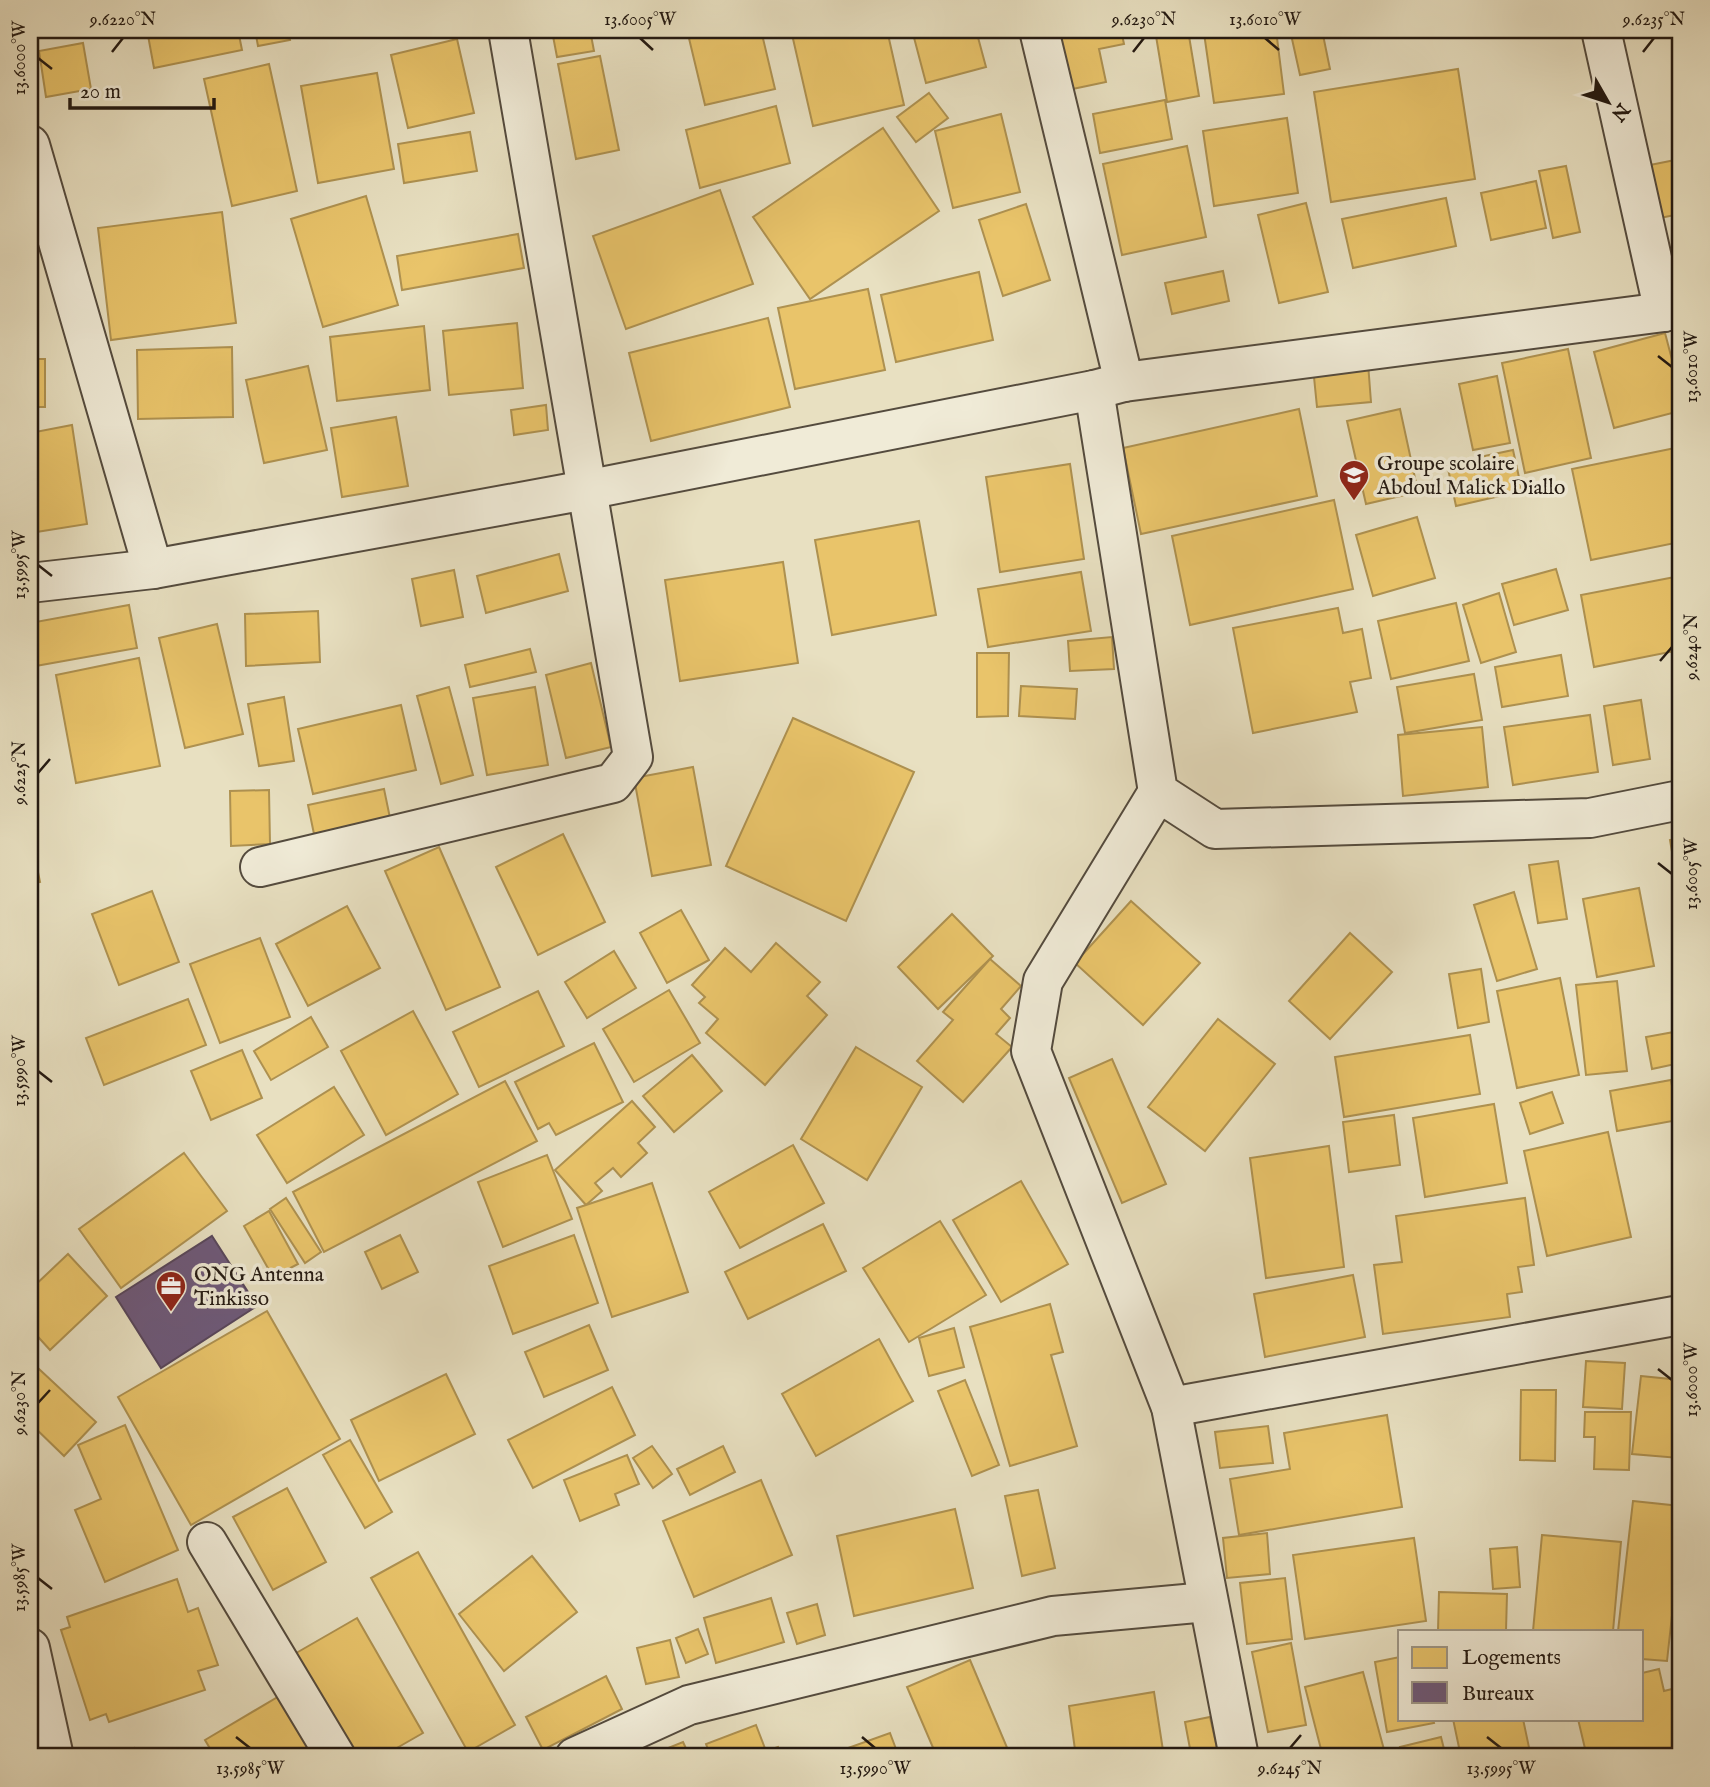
<svg xmlns="http://www.w3.org/2000/svg" width="1710" height="1787" font-family="'IM FELL English',serif">
  <style>
    .homes { fill: #e9c46a; stroke: #ae9150; stroke-width: 2 }
    .offices { fill: #6d597a; stroke: #57465b; stroke-width: 2 }
    .lines { fill: none; stroke-linecap: round; stroke-linejoin: round }
    .minor-casing { stroke: #544b3e; stroke-width: 42 }
    .minor { stroke: #f0ebd7; stroke-width: 38 }
    .ticks { fill: none; stroke: #231912; stroke-width: 2.5 }
    .labels { text-anchor: middle; stroke-width: 7; stroke-linejoin: round; paint-order: stroke }
    .poi-label { font-size: 21px; fill: #231912; stroke: #f0ebd7; text-anchor: start }
    .neatline { fill: none; stroke: #231912; stroke-width: 2.5 }
    .ticks-label { font-size: 18px; text-anchor: middle; fill: #231912 }
  </style>
  <rect width="100%" height="100%" fill="#e8e0c1"/>
  <filter id="stains"><feTurbulence type="fractalNoise" baseFrequency=".00286" numOctaves="4"/><feColorMatrix values="0 0 0 0 .2 0 0 0 0 .09 0 0 0 0 .02 0 0 0 .5 -.17"/></filter>
  <radialGradient id="worn" r=".72"><stop offset=".6" stop-color="#630" stop-opacity="0"/><stop offset="1" stop-color="#630" stop-opacity=".3"/></radialGradient>
  <g class="homes">
    <polygon points="147,30 238,30 242,50 154,68"/>
    <polygon points="255,30 288,30 290,40 258,46"/>
    <polygon points="590,30 594,51 557,57 553,36"/>
    <polygon points="687,30 761,30 775,89 705,105"/>
    <polygon points="791,30 887,30 904,105 813,126"/>
    <polygon points="912,30 976,30 986,67 926,83"/>
    <polygon points="1051,30 1121,30 1124,44 1099,49 1106,82 1063,91"/>
    <polygon points="1155,30 1188,30 1199,96 1167,102"/>
    <polygon points="1227,30 1276,30 1284,94 1214,103 1204,33"/>
    <polygon points="1290,30 1322,30 1330,69 1300,75"/>
    <polygon points="457,39 474,113 408,128 391,55"/>
    <polygon points="83,43 91,89 46,97 39,51"/>
    <polygon points="600,56 619,150 576,159 558,64"/>
    <polygon points="269,64 297,191 232,206 204,79"/>
    <polygon points="1458,69 1475,179 1331,202 1314,92"/>
    <polygon points="377,73 394,169 318,183 301,86"/>
    <polygon points="929,93 948,118 916,142 897,117"/>
    <polygon points="1165,100 1172,139 1100,153 1093,114"/>
    <polygon points="776,106 790,163 700,188 686,130"/>
    <polygon points="1001,114 1020,192 953,208 935,131"/>
    <polygon points="1287,118 1298,193 1214,206 1203,131"/>
    <polygon points="883,128 939,211 810,299 753,217"/>
    <polygon points="470,132 477,171 404,183 398,144"/>
    <polygon points="1187,146 1206,237 1122,255 1103,164"/>
    <polygon points="1680,159 1680,214 1645,221 1635,168"/>
    <polygon points="1566,166 1580,232 1553,238 1539,171"/>
    <polygon points="1536,181 1546,228 1491,240 1481,193"/>
    <polygon points="720,190 753,284 626,329 593,236"/>
    <polygon points="366,196 398,305 323,327 291,219"/>
    <polygon points="1446,198 1456,246 1353,268 1342,219"/>
    <polygon points="1306,203 1328,292 1279,303 1258,215"/>
    <polygon points="1026,204 1050,280 1003,296 979,220"/>
    <polygon points="222,212 236,323 111,340 98,228"/>
    <polygon points="518,234 524,268 402,290 397,256"/>
    <polygon points="1223,271 1229,301 1172,314 1165,283"/>
    <polygon points="979,272 993,340 896,362 881,295"/>
    <polygon points="868,289 885,370 795,389 778,308"/>
    <polygon points="768,318 790,407 651,441 629,353"/>
    <polygon points="517,323 523,388 449,395 443,331"/>
    <polygon points="424,326 430,390 337,401 330,337"/>
    <polygon points="1665,333 1680,390 1680,411 1614,428 1594,352"/>
    <polygon points="232,347 233,417 138,419 137,350"/>
    <polygon points="1568,349 1591,458 1525,473 1502,363"/>
    <rect x="30" y="359" width="15" height="48"/>
    <polygon points="1368,363 1371,402 1317,407 1313,367"/>
    <polygon points="308,366 327,450 264,463 246,380"/>
    <polygon points="1497,376 1510,443 1473,450 1459,384"/>
    <polygon points="546,405 548,430 514,435 511,410"/>
    <polygon points="1299,409 1317,496 1141,534 1123,448"/>
    <polygon points="1400,409 1418,492 1366,504 1347,421"/>
    <polygon points="396,417 408,486 342,497 331,428"/>
    <polygon points="72,425 87,524 30,533 30,433"/>
    <polygon points="1680,447 1680,542 1591,560 1572,469"/>
    <polygon points="1513,450 1522,491 1456,506 1447,464"/>
    <polygon points="1070,464 1084,559 1000,572 986,477"/>
    <polygon points="1334,500 1353,589 1190,625 1172,536"/>
    <polygon points="1417,517 1435,578 1373,596 1356,535"/>
    <polygon points="919,521 936,615 832,635 815,540"/>
    <polygon points="559,554 568,591 486,613 477,576"/>
    <polygon points="783,562 798,663 680,681 665,580"/>
    <polygon points="1556,569 1568,610 1514,625 1502,584"/>
    <polygon points="454,570 463,617 421,626 412,579"/>
    <polygon points="1081,572 1091,631 988,647 978,589"/>
    <polygon points="1680,576 1680,650 1594,667 1581,595"/>
    <polygon points="1499,593 1516,652 1481,663 1463,605"/>
    <polygon points="1456,603 1469,661 1391,679 1378,621"/>
    <polygon points="129,605 137,648 30,667 30,623"/>
    <polygon points="1338,608 1343,633 1362,629 1371,678 1350,682 1357,712 1253,733 1233,628"/>
    <polygon points="318,611 320,662 246,666 245,614"/>
    <polygon points="217,624 243,734 185,748 159,638"/>
    <polygon points="1112,637 1114,669 1070,671 1068,641"/>
    <polygon points="530,649 536,672 470,687 465,665"/>
    <polygon points="977,653 1009,653 1008,716 977,717"/>
    <polygon points="1561,655 1568,696 1502,707 1495,667"/>
    <polygon points="139,658 160,766 76,783 56,675"/>
    <polygon points="591,663 611,747 566,758 546,675"/>
    <polygon points="1474,674 1482,720 1405,733 1397,687"/>
    <polygon points="1021,686 1077,689 1075,719 1019,716"/>
    <polygon points="449,687 473,775 441,784 417,696"/>
    <polygon points="535,687 548,765 487,775 473,698"/>
    <polygon points="284,697 294,761 259,766 248,704"/>
    <polygon points="1641,700 1650,759 1613,765 1604,706"/>
    <polygon points="401,705 416,770 313,794 298,729"/>
    <polygon points="1590,715 1598,772 1513,785 1504,727"/>
    <polygon points="793,718 914,772 846,921 726,866"/>
    <polygon points="1482,727 1488,787 1403,796 1398,735"/>
    <polygon points="693,767 711,865 652,876 634,778"/>
    <polygon points="384,789 390,818 314,834 308,805"/>
    <polygon points="269,790 270,844 231,846 230,791"/>
    <polygon points="30,833 40,882 30,884"/>
    <polygon points="563,834 605,922 538,955 496,867"/>
    <polygon points="1680,838 1680,899 1670,840"/>
    <polygon points="439,847 500,987 446,1010 385,871"/>
    <polygon points="1558,861 1567,919 1538,923 1529,865"/>
    <polygon points="1639,888 1654,966 1597,977 1583,899"/>
    <polygon points="152,891 179,962 119,985 92,914"/>
    <polygon points="1514,892 1537,969 1497,981 1474,905"/>
    <polygon points="1131,901 1200,963 1143,1025 1075,963"/>
    <polygon points="347,906 380,968 308,1006 276,944"/>
    <polygon points="681,910 709,960 667,983 640,933"/>
    <polygon points="952,914 993,956 938,1009 898,967"/>
    <polygon points="1350,933 1392,972 1330,1039 1289,1001"/>
    <polygon points="260,938 290,1017 220,1043 190,964"/>
    <polygon points="776,943 820,982 807,996 827,1015 765,1085 706,1033 718,1019 699,1003 705,997 692,985 725,948 751,972"/>
    <polygon points="614,951 636,988 587,1018 565,982"/>
    <polygon points="990,959 1021,986 1001,1009 1010,1018 996,1034 1012,1047 963,1102 917,1061 953,1020 943,1012"/>
    <polygon points="1481,969 1489,1022 1458,1028 1449,974"/>
    <polygon points="1560,978 1579,1075 1517,1088 1497,991"/>
    <polygon points="1617,981 1627,1071 1586,1075 1576,985"/>
    <polygon points="669,990 700,1043 634,1082 603,1029"/>
    <polygon points="538,991 564,1046 479,1087 453,1032"/>
    <polygon points="188,999 206,1045 104,1085 86,1038"/>
    <polygon points="413,1011 458,1094 386,1135 341,1051"/>
    <polygon points="311,1017 328,1047 271,1080 254,1051"/>
    <polygon points="1218,1019 1275,1064 1205,1151 1148,1107"/>
    <polygon points="1674,1032 1680,1063 1652,1069 1646,1037"/>
    <polygon points="1470,1035 1480,1094 1344,1117 1335,1057"/>
    <polygon points="594,1043 623,1102 556,1135 549,1123 538,1129 515,1082"/>
    <polygon points="856,1047 922,1087 867,1180 801,1139"/>
    <polygon points="242,1050 262,1098 211,1120 191,1071"/>
    <polygon points="692,1055 722,1091 674,1132 643,1096"/>
    <polygon points="1112,1059 1166,1184 1122,1203 1069,1078"/>
    <polygon points="1671,1080 1678,1120 1617,1131 1610,1091"/>
    <polygon points="505,1081 537,1141 324,1252 293,1192"/>
    <polygon points="334,1087 364,1135 287,1183 257,1135"/>
    <polygon points="1552,1092 1563,1123 1530,1134 1520,1103"/>
    <polygon points="632,1101 655,1127 638,1143 647,1153 621,1177 613,1168 595,1183 602,1191 586,1205 555,1170"/>
    <polygon points="1494,1104 1507,1183 1425,1197 1413,1118"/>
    <polygon points="1394,1115 1400,1165 1349,1172 1343,1122"/>
    <polygon points="1608,1132 1631,1237 1547,1256 1524,1151"/>
    <polygon points="793,1145 824,1203 740,1248 709,1192"/>
    <polygon points="1329,1146 1344,1267 1266,1278 1250,1158"/>
    <polygon points="184,1153 227,1211 121,1288 79,1229"/>
    <polygon points="547,1155 572,1219 503,1247 478,1182"/>
    <polygon points="1021,1181 1068,1264 1001,1302 953,1220"/>
    <polygon points="652,1183 688,1292 612,1317 577,1208"/>
    <polygon points="286,1198 321,1252 305,1263 270,1209"/>
    <polygon points="1525,1198 1534,1265 1518,1267 1522,1292 1507,1294 1510,1317 1383,1334 1374,1265 1402,1262 1396,1216"/>
    <polygon points="269,1211 298,1264 273,1277 244,1226"/>
    <polygon points="940,1221 986,1295 909,1342 863,1268"/>
    <polygon points="823,1224 846,1271 748,1319 725,1272"/>
    <polygon points="400,1235 418,1272 382,1289 365,1252"/>
    <polygon points="574,1235 598,1303 513,1334 489,1266"/>
    <polygon points="68,1254 107,1296 50,1350 30,1328 30,1290"/>
    <polygon points="1353,1275 1365,1337 1265,1357 1254,1294"/>
    <polygon points="1050,1304 1063,1352 1051,1355 1077,1446 1010,1466 970,1327"/>
    <polygon points="267,1311 340,1439 191,1525 118,1397"/>
    <polygon points="589,1325 608,1370 544,1397 525,1352"/>
    <polygon points="954,1328 964,1367 929,1376 919,1338"/>
    <polygon points="879,1339 913,1401 816,1456 782,1394"/>
    <polygon points="1586,1361 1625,1363 1622,1409 1583,1407"/>
    <polygon points="39,1369 96,1422 64,1456 30,1423 30,1380"/>
    <polygon points="446,1374 475,1434 379,1481 351,1420"/>
    <polygon points="1641,1376 1680,1380 1679,1458 1632,1454"/>
    <polygon points="965,1380 999,1465 972,1476 938,1391"/>
    <polygon points="612,1387 635,1435 533,1488 508,1440"/>
    <polygon points="1521,1390 1556,1390 1555,1461 1520,1460"/>
    <polygon points="1585,1412 1631,1412 1629,1470 1594,1469 1595,1437 1584,1437"/>
    <polygon points="1387,1415 1402,1507 1239,1535 1230,1479 1290,1469 1284,1433"/>
    <polygon points="125,1425 178,1550 105,1582 75,1510 101,1499 78,1445"/>
    <polygon points="1268,1426 1273,1463 1220,1468 1215,1432"/>
    <polygon points="350,1440 392,1512 365,1528 323,1455"/>
    <polygon points="652,1446 672,1474 653,1488 633,1458"/>
    <polygon points="723,1446 735,1472 690,1495 677,1469"/>
    <polygon points="627,1455 639,1484 615,1494 619,1505 580,1521 564,1480"/>
    <polygon points="761,1480 792,1555 694,1597 663,1521"/>
    <polygon points="287,1488 326,1562 273,1590 233,1517"/>
    <polygon points="1038,1490 1055,1568 1022,1576 1005,1496"/>
    <polygon points="1633,1501 1680,1506 1680,1542 1667,1661 1642,1659 1642,1631 1618,1631"/>
    <polygon points="955,1509 973,1588 854,1616 837,1536"/>
    <polygon points="1267,1533 1270,1574 1227,1578 1223,1538"/>
    <polygon points="1542,1535 1621,1542 1613,1631 1533,1631"/>
    <polygon points="1414,1538 1426,1621 1305,1639 1293,1555"/>
    <polygon points="1517,1547 1520,1587 1493,1589 1490,1549"/>
    <polygon points="418,1552 515,1725 468,1752 371,1578"/>
    <polygon points="532,1556 577,1612 504,1671 459,1614"/>
    <polygon points="1285,1578 1292,1639 1247,1644 1240,1583"/>
    <polygon points="177,1579 188,1612 198,1608 218,1665 198,1671 205,1690 109,1722 106,1714 90,1720 61,1630 70,1627 67,1617"/>
    <polygon points="1439,1592 1507,1594 1506,1631 1438,1631"/>
    <polygon points="771,1598 784,1642 716,1663 704,1618"/>
    <polygon points="817,1604 825,1635 797,1644 787,1613"/>
    <polygon points="357,1618 423,1733 381,1757 349,1757 291,1656"/>
    <polygon points="698,1629 708,1654 686,1663 676,1638"/>
    <polygon points="670,1640 679,1677 646,1684 637,1648"/>
    <polygon points="1291,1643 1306,1725 1268,1732 1252,1652"/>
    <polygon points="1400,1657 1400,1719 1433,1719 1434,1723 1387,1732 1375,1662"/>
    <polygon points="970,1660 1011,1757 937,1757 907,1687"/>
    <polygon points="1659,1669 1664,1691 1680,1687 1680,1757 1587,1757 1578,1719 1642,1719 1642,1673"/>
    <polygon points="1363,1672 1386,1757 1323,1757 1305,1687"/>
    <polygon points="606,1676 622,1709 543,1750 526,1717"/>
    <polygon points="286,1692 324,1757 215,1757 205,1740"/>
    <polygon points="1154,1692 1164,1757 1076,1757 1069,1706"/>
    <polygon points="1210,1717 1217,1748 1191,1754 1185,1722"/>
    <polygon points="1453,1719 1523,1719 1531,1757 1461,1757"/>
    <polygon points="756,1725 766,1751 778,1747 782,1757 711,1757 706,1744"/>
    <polygon points="890,1733 899,1757 823,1757"/>
    <polygon points="1441,1737 1446,1757 1403,1757 1400,1747"/>
    <polygon points="683,1742 690,1757 646,1757"/>
    <polygon points="134,1748 136,1757 87,1757"/>
  </g>
  <polygon class="offices" points="212,1236 257,1306 161,1368 116,1297"/>
  <g class="lines">
    <g class="minor-casing">
      <g id="minor">
        <polyline points="1039,30 1124,382"/>
        <polyline points="1601,30 1664,312"/>
        <polyline points="30,145 153,569"/>
        <polyline points="1094,390 1158,792 1215,829 1590,818 1680,800"/>
        <polyline points="30,583 153,569 586,490 1094,390 1124,382 1664,312 1680,308"/>
        <polyline points="1158,792 1043,981 1031,1051 1171,1407 1239,1757"/>
        <polyline points="260,867 613,783 633,757 508,30"/>
        <polyline points="1171,1407 1680,1315"/>
        <polyline points="207,1542 336,1757"/>
        <polyline points="30,1648 54,1757"/>
        <polyline points="575,1757 689,1705 1053,1616 1207,1602"/>
      </g>
    </g>
    <use href="#minor" class="minor"/>
  </g>
  <path class="ticks" d="M640,38l13,12M1265,38l14,12M112,52l11,-14M1133,52l11,-14M1643,52l11,-14M38,58l14,11M1658,356l14,11M38,565l14,11M1660,661l12,-14M38,773l12,-14M1658,863l14,11M38,1071l14,11M1658,1369l14,11M38,1403l12,-13M38,1578l14,11M236,1737l14,11M862,1737l13,11M1487,1737l14,11M1290,1748l11,-13"/>
  <defs>
    <g id="school-pin" transform="scale(1.575)"><path d="M0 17L-7.5 6A9.5 9.5 0 1 1 7.5 6Z" fill="#8f2418" stroke="#f0ebd7"/><path d="M0-5L7-2L0 1L-7-2ZM-4 1L0 2.5L4 1V4Q0 6-4 4Z" fill="#fff"/></g>
    <g id="office-pin" transform="scale(1.575)"><path d="M0 17L-7.5 6A9.5 9.5 0 1 1 7.5 6Z" fill="#8f2418" stroke="#f0ebd7"/><path d="M-6-3h4V-5.5h4V-3h4V5H-6ZM-1-4.5V-3h2v-1.5ZM-6 0V1H6V0Z" fill="#fff"/></g>
  </defs>
  <g fill-rule="evenodd">
    <use href="#school-pin" x="1354" y="475"/>
    <use href="#office-pin" x="171" y="1286"/>
  </g>
  <g class="labels">
    <g class="poi-label">
      <text x="1377" y="470">Groupe scolaire<tspan x="1377" dy="24">Abdoul Malick Diallo</tspan></text>
      <text x="194" y="1281">ONG Antenna<tspan x="194" dy="24">Tinkisso</tspan></text>
    </g>
  </g>
  <rect width="1710" height="1787" fill="none" stroke="#e8e0c1" stroke-width="77"/>
  <rect x="1398" y="1630" width="245" height="91" fill="#f0ebd7" stroke="#9e9788" stroke-width="2"/>
  <rect x="1412" y="1647" width="35" height="21" fill="#e9c46a" stroke="#9e9788" stroke-width="2"/>
  <text x="1462" y="1664" font-size="21" fill="#231912">Logements</text>
  <rect x="1412" y="1682" width="35" height="21" fill="#6d597a" stroke="#9e9788" stroke-width="2"/>
  <text x="1462" y="1700" font-size="21" fill="#231912">Bureaux</text>
  <g transform="translate(1608 102) rotate(129)" stroke="#f0ebd7" stroke-width="5" paint-order="stroke">
  <path d="M0-5L12 26L0 18L-12 26Z" fill="#231912"/>
  <text y="-10" font-size="19" font-weight="bold" text-anchor="middle" fill="#231912">N</text>
  </g>
  <path d="M70 98v10h144v-10" fill="none" stroke="#231912" stroke-width="3.5"/>
  <text x="80" y="98" font-size="21" fill="#231912" stroke="#f0ebd7" stroke-width="5" paint-order="stroke">20 m</text>
  <rect x="38" y="38" width="1634" height="1710" class="neatline"/>
  <g class="ticks-label">
    <text x="123" y="25">9.6220°N</text>
    <text x="640" y="25">13.6005°W</text>
    <text x="1144" y="25">9.6230°N</text>
    <text x="1265" y="25">13.6010°W</text>
    <text x="1654" y="25">9.6235°N</text>
    <text transform="translate(19 58) rotate(-90)" y="6">13.6000°W</text>
    <text transform="translate(1691 367) rotate(-90)" y="6">13.6010°W</text>
    <text transform="translate(19 565) rotate(-90)" y="6">13.5995°W</text>
    <text transform="translate(1691 647) rotate(-90)" y="6">9.6240°N</text>
    <text transform="translate(19 773) rotate(-90)" y="6">9.6225°N</text>
    <text transform="translate(1691 874) rotate(-90)" y="6">13.6005°W</text>
    <text transform="translate(19 1071) rotate(-90)" y="6">13.5990°W</text>
    <text transform="translate(1691 1380) rotate(-90)" y="6">13.6000°W</text>
    <text transform="translate(19 1403) rotate(-90)" y="6">9.6230°N</text>
    <text transform="translate(19 1578) rotate(-90)" y="6">13.5985°W</text>
    <text x="250" y="1774">13.5985°W</text>
    <text x="875" y="1774">13.5990°W</text>
    <text x="1290" y="1774">9.6245°N</text>
    <text x="1501" y="1774">13.5995°W</text>
  </g>
  <rect width="100%" height="100%" filter="url(#stains)"/>
  <rect width="100%" height="100%" fill="url(#worn)"/>
</svg>
